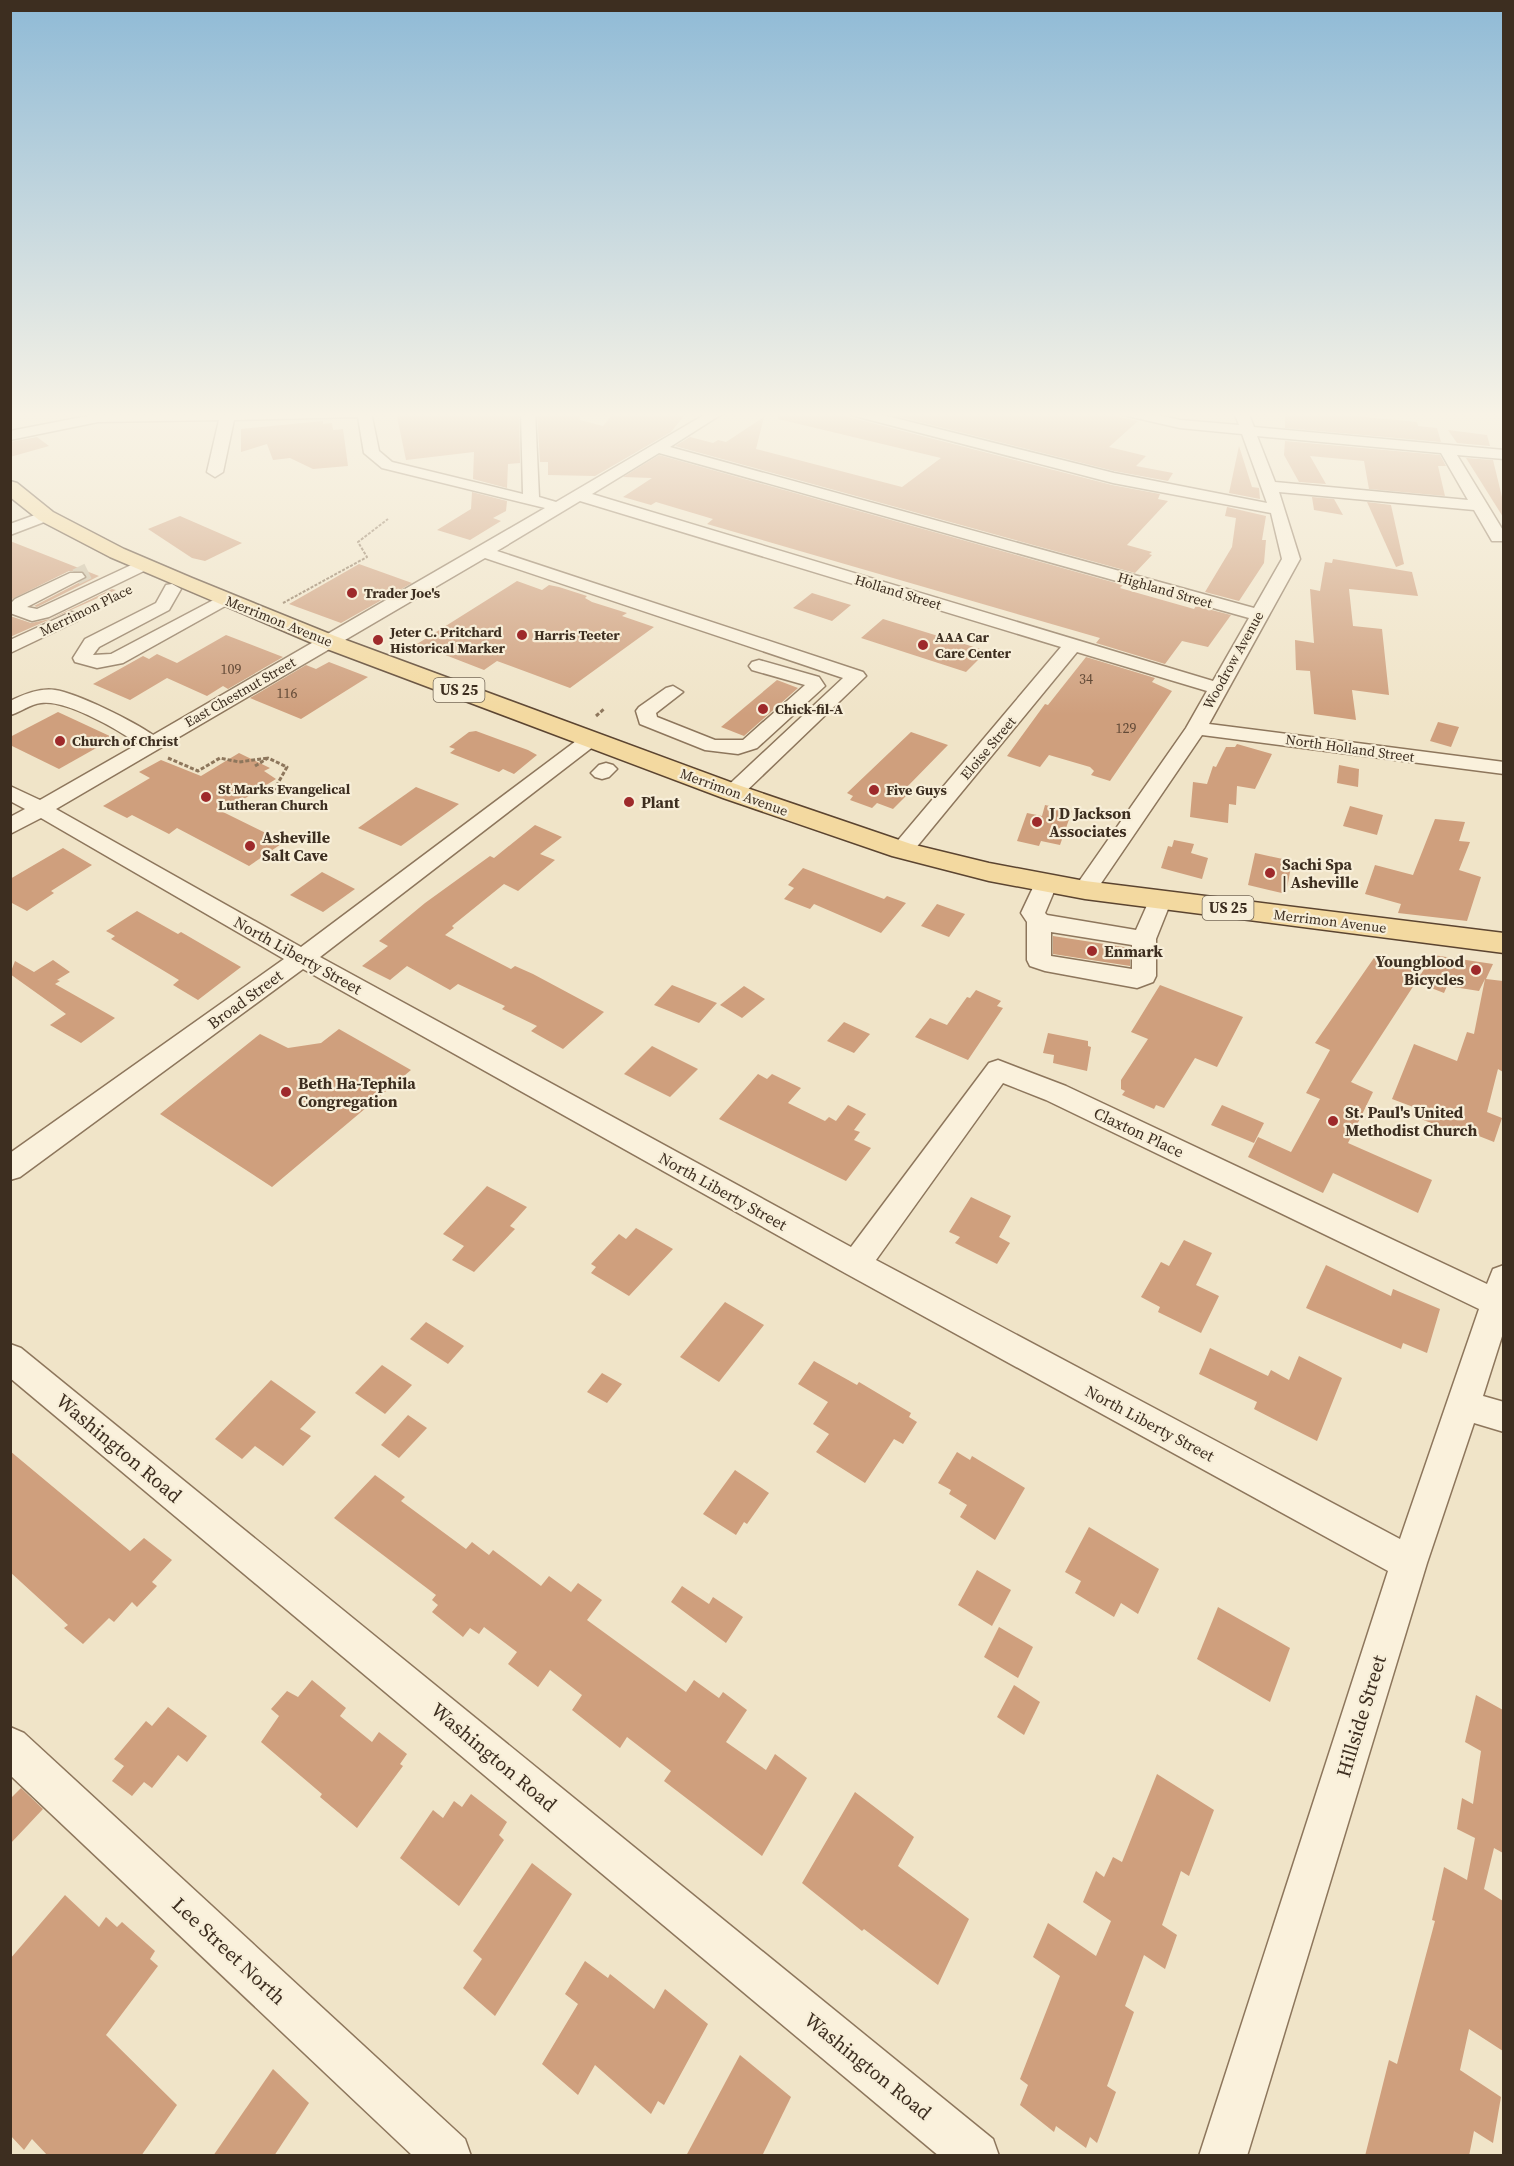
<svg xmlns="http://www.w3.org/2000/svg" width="1514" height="2166" font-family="'Source Serif 4',serif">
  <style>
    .building { fill: #cf9f7d }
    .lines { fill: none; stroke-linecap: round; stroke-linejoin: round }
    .minor-tunnel { stroke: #ccc0a6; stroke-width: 16; stroke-dasharray: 16 8; stroke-linecap: butt }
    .minor-casing { stroke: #8d765c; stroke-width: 3 }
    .major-casing { stroke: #5b4430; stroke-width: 3 }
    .path-far1 { stroke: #8d765c; stroke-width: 2; stroke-dasharray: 3 1.5; stroke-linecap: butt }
    .path { stroke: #8d765c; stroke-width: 3; stroke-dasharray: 4 2; stroke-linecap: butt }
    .minor { fill: #faf1dc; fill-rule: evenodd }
    .major { fill: #f3d9a0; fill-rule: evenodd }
    .poi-dot { fill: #9e2a2b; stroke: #f7eed8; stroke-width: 2 }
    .labels { text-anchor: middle; stroke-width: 4.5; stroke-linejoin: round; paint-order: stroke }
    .far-street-label { font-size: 14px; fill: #3d2e20; stroke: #f7eed8 }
    .far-poi-label { font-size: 14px; font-weight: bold; fill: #3d2e20; stroke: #f7eed8; text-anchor: start }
    .number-label { font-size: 14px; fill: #624a37 }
    .shield { fill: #f7eed8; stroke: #756857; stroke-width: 1.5 }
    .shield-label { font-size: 15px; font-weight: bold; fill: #3d2e20 }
    .poi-label { font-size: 16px; font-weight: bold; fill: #3d2e20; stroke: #f7eed8; text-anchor: start }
    .street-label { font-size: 16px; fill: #3d2e20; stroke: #f7eed8 }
    .near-street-label { font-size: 20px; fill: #3d2e20; stroke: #f7eed8 }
  </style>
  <rect width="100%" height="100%" fill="#f0e4c8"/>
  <g class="building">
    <polygon points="396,412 519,412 520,463 508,464 507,488 473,479 474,452 406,460"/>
    <polygon points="537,412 579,412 580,420 603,426 614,413 654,417 659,412 687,412 671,432 595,476 548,475 548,462 540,462"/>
    <polygon points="779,412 829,412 1112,485 1160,494 1158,499 1168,501 1127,545 1152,552 1149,554 1152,555 1135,573 675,446 690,437 713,443 718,440 726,442 764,417 756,449 902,487 941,458 778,419"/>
    <polygon points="903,412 1095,412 1138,421 1109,447 1146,456 1136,466 1173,473 1168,481 1114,471 896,416"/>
    <polygon points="1285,412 1334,412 1335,414 1417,422 1418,426 1437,428 1441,442 1285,428"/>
    <polygon points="323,421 323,424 332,423 333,430 343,429 348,466 313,469 290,458 273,460 267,444 241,452 241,429"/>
    <polygon points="1448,430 1487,435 1490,446 1457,443"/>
    <polygon points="37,437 49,446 10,457 10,442"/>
    <polygon points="1285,441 1440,455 1446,466 1438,466 1445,496 1369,489 1364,461 1310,456 1326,484 1299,482 1284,455"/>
    <polygon points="1239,446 1252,487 1259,488 1260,499 1229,493"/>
    <polygon points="659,455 1123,585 1120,588 1194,609 1196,606 1231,615 1208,647 1182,641 1165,664 1096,643 1100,638 707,524 713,519 656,502 651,505 623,497 652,478 623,477"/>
    <polygon points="1466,458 1493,460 1503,501 1503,517"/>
    <polygon points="472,492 507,501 506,511 493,518 501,521 470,540 437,530 471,509"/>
    <polygon points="1312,497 1334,499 1343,515 1314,510"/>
    <polygon points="1367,502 1391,505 1404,564 1396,567"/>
    <polygon points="1227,507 1266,516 1262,540 1266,540 1264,563 1239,601 1205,592 1232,547 1236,518 1225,516"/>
    <polygon points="180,516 242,543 205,561 192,558 148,529"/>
    <polygon points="10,541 99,576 37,607 34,606 86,579 87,576 82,571 69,571 10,600"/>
    <polygon points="1333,559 1412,572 1418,596 1349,589 1353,626 1382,629 1389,695 1352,690 1356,720 1314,714 1310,671 1296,670 1295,640 1314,643 1310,589 1320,591 1325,562 1332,563"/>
    <polygon points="359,564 412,583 341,623 289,604"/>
    <polygon points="517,581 542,590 549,585 559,587 587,596 585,598 592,602 627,613 622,616 654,627 570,688 497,661 484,670 417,644"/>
    <polygon points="112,589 116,590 10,637 10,616 31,623 50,619"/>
    <polygon points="812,593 851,605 832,621 793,608"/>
    <polygon points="883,619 987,651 966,672 861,638"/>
    <polygon points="226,635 283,657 228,689 223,686 207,696 167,678 130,700 93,684 143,656 149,659 157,654 177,663"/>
    <polygon points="1086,657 1155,678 1152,682 1172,691 1110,781 1091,775 1094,771 1090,767 1049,755 1040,767 1007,756 1045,704 1048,705"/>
    <polygon points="329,662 368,677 301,719 250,698 306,665 316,669"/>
    <polygon points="777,680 798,688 744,736 721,727"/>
    <polygon points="58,712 114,738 59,769 10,745 10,737"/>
    <polygon points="1438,722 1459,727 1451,747 1430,741"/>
    <polygon points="476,731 528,750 537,755 514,774 503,769 499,772 450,753 455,749 449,747 469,732"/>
    <polygon points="911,732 948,745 905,789 911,791 893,809 877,803 872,808 850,800 853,796 847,793"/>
    <polygon points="1237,744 1272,754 1255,789 1237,786 1236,805 1229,804 1228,823 1190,817 1193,782 1207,784 1213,766 1216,767 1226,747 1235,747"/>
    <polygon points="239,753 270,768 264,771 276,779 223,812 284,842 249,866 177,828 169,834 132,815 127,818 103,806 150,778 139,772 161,760 201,776"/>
    <polygon points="1339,765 1359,769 1358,787 1337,783"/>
    <polygon points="416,787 459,804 401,846 358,828"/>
    <polygon points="1045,805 1072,811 1060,845 1041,841 1039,846 1017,841 1027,813 1042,816"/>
    <polygon points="1350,806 1383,815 1377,835 1343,826"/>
    <polygon points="1435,819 1465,822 1459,841 1470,842 1459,870 1481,877 1467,921 1398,913 1401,904 1365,894 1375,865 1413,875"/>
    <polygon points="535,825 562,837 540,854 555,860 518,891 504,884 452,926 454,928 445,935 511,969 515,966 533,974 604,1012 563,1049 531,1031 537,1026 502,1009 505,1006 458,984 450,990 407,966 390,980 362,966 388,946 379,941 425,903 490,856 494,858"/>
    <polygon points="1174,840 1194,844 1191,853 1208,858 1202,879 1161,868 1168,846 1172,847"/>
    <polygon points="63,848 92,865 51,891 54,893 27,911 10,902 10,879"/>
    <polygon points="1255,853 1292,861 1286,894 1248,885"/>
    <polygon points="803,868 884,899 887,896 906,903 881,933 814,904 810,909 784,899 794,888 788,885"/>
    <polygon points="322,872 355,889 323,912 290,895"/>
    <polygon points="937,904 965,914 949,937 921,926"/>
    <polygon points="137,911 178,934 181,932 241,967 198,1000 173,985 179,980 111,939 115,936 106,931"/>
    <polygon points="1053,936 1130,948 1130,966 1053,954"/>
    <polygon points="1376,955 1421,974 1433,955 1493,964 1486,979 1503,981 1503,1072 1498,1069 1487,1112 1502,1118 1494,1142 1461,1129 1460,1134 1413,1116 1416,1108 1392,1099 1414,1044 1457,1061 1467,1032 1474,1034 1485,979 1479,991 1447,986 1444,993 1416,982 1351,1082 1373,1092 1348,1143 1432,1180 1418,1213 1333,1173 1323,1193 1248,1157 1258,1137 1291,1152 1320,1099 1306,1093 1330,1050 1315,1043"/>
    <polygon points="53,960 70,972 57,980 60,981 55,984 115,1018 81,1043 50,1025 66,1014 10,974 15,961 34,972"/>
    <polygon points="672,985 717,1003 699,1023 654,1005"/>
    <polygon points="1160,985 1243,1017 1217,1067 1195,1058 1164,1108 1156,1105 1154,1109 1122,1095 1125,1091 1121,1089 1121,1080 1148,1039 1131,1032"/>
    <polygon points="744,986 765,999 742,1018 720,1005"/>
    <polygon points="976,990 1001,1001 997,1006 1003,1008 968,1060 915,1037 930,1018 947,1025 967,997 970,998"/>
    <polygon points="844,1022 870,1034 854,1053 827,1041"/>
    <polygon points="339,1029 411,1070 272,1187 160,1114 260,1034 288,1048 321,1043"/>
    <polygon points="1048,1033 1088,1041 1088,1046 1091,1047 1087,1071 1053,1063 1054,1055 1043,1053"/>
    <polygon points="652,1046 698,1069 670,1097 624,1074"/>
    <polygon points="758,1074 767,1079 772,1074 801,1088 788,1103 825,1121 829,1117 836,1121 848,1105 866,1114 854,1130 860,1132 854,1140 871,1148 846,1181 719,1119"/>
    <polygon points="1222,1105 1264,1123 1254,1143 1211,1125"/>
    <polygon points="487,1186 527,1207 510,1226 515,1229 474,1272 452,1260 464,1246 443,1234"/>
    <polygon points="971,1197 1011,1216 999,1237 1010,1243 997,1264 955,1243 960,1237 949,1232"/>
    <polygon points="636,1228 673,1249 629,1296 591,1273 596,1267 591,1264 619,1234 626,1239"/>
    <polygon points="1184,1240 1212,1253 1196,1285 1219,1296 1201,1333 1158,1312 1160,1307 1141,1297 1161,1262 1169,1266"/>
    <polygon points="1326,1265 1391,1296 1393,1289 1440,1309 1427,1353 1403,1343 1401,1349 1306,1308"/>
    <polygon points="725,1302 764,1325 719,1382 680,1357"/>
    <polygon points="426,1322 464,1346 448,1364 410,1339"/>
    <polygon points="1210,1348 1268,1376 1271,1370 1289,1380 1299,1356 1342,1378 1317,1441 1254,1409 1257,1402 1199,1374"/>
    <polygon points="814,1361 857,1385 859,1382 911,1413 909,1417 917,1422 903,1444 894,1439 865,1483 816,1452 829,1434 813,1424 828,1402 798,1384"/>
    <polygon points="382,1365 412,1385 385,1414 355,1393"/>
    <polygon points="602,1373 622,1384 607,1403 587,1392"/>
    <polygon points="271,1380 316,1412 300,1429 311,1436 283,1466 255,1446 242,1459 215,1439"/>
    <polygon points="408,1415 427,1428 399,1458 381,1445"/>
    <polygon points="10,1451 130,1551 144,1538 172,1560 152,1582 157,1586 137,1607 132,1602 114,1622 109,1618 83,1644 64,1628 68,1625 10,1572"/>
    <polygon points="957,1452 970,1460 972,1456 1025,1488 995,1540 960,1517 967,1505 949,1494 951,1490 938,1483"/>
    <polygon points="735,1470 769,1493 747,1524 744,1522 736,1535 703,1514"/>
    <polygon points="375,1475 405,1497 401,1501 466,1549 472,1542 489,1555 493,1550 541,1586 549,1576 571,1592 578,1583 602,1600 587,1620 686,1692 694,1680 719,1698 723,1692 747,1710 726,1742 766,1770 775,1754 807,1778 762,1856 664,1781 671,1771 627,1737 620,1748 572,1710 582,1695 550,1670 538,1687 508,1664 517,1652 484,1627 479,1634 470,1628 463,1637 432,1612 438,1605 432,1600 436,1595 334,1518"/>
    <polygon points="1089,1527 1159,1569 1138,1614 1121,1603 1114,1617 1075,1593 1081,1581 1065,1572"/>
    <polygon points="977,1570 1011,1590 992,1626 958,1605"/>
    <polygon points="682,1586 709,1604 713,1597 743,1617 726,1643 671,1602"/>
    <polygon points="1218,1607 1290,1648 1270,1702 1197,1659"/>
    <polygon points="999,1627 1033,1647 1018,1678 984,1657"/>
    <polygon points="312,1680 346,1708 340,1716 372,1742 379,1732 407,1754 400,1764 403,1766 357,1828 320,1797 322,1794 261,1742 279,1716 271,1709 287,1691 298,1697"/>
    <polygon points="1014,1685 1040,1702 1024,1735 997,1717"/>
    <polygon points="1476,1695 1503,1710 1503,1853 1494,1848 1484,1889 1503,1901 1503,2051 1469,2029 1460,2070 1501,2097 1493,2143 1474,2131 1469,2156 1365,2156 1389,2060 1397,2064 1435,1921 1432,1920 1444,1867 1467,1880 1475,1838 1457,1829 1462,1798 1473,1804 1481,1751 1465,1742"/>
    <polygon points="168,1707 207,1736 187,1762 178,1755 152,1788 144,1782 132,1796 112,1781 124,1766 114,1759 146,1721 152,1726"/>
    <polygon points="1157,1774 1214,1810 1189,1876 1181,1871 1162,1925 1177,1935 1165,1969 1144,1955 1125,2006 1134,2012 1107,2086 1116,2092 1097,2143 1090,2137 1086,2148 1056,2126 1054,2132 1020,2105 1028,2085 1020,2079 1060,1976 1033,1957 1048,1923 1096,1956 1111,1921 1083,1902 1096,1871 1104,1877 1113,1857 1122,1862"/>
    <polygon points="21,1788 43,1809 10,1844 10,1799"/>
    <polygon points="855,1792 914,1837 898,1866 969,1919 938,1985 864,1929 862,1931 802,1883"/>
    <polygon points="471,1794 507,1822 499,1835 504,1840 459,1906 400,1858 433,1810 443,1818 454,1801 462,1807"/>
    <polygon points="532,1863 572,1894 495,2016 463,1988 482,1959 473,1951"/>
    <polygon points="65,1895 99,1927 106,1917 117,1927 122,1922 155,1951 150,1959 158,1966 106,2035 177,2105 141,2156 48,2156 32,2139 24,2150 10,2135 10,1959"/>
    <polygon points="585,1961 608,1978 610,1974 654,2009 665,1989 708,2024 664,2105 658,2101 651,2114 595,2065 578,2095 542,2064 578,2004 565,1994"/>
    <polygon points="740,2055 791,2097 762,2156 686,2156"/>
    <polygon points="273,2069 309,2103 274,2156 213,2156"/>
  </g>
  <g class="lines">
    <polyline class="minor-tunnel" points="76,577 88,571"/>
    <g class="minor-casing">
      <g id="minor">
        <path d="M213,412h158l8,39 13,11 131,32 -2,-82h14l4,85 17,5 153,-90h16l-55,35 584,161 28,-49 -11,-46 -158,-30 -262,-68 -2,-3h22l243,61 153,30 -25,-69 -62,-6 -57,-13 -2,-3h24l35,8 59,5 -5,-13h14l6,15 250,23v9l-47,-4 47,77v9h-12l-18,-31 -195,-18 21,67 -91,165 295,38v12l-302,-39 -109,160 -8,2 -8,-2 -4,-5 113,-162 21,-37 -130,-39 -167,203h-16l-3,-5 3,-5 167,-198 -481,-146 -83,50 366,121 3,4 -126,121h-16l-3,-5 122,-114 -358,-120 -429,251 245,138 283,-212h14l3,4 -3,4 -278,214 531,290 138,-184 9,-3 68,26 421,198 6,-15 11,-4v65l-21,66 21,6v30l-30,-9 -47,140 -180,593h-48l189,-585 -543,-298 -542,-304 -283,208 -10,3v-27l274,-194 -243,-141 -31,16v-17l15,-8 -15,-8v-15l30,14 98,-56c-20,-15 -73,-45 -97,-41 -11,1 -20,9 -31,12v-14c15,-7 29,-13 45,-11 22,3 80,32 98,45l392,-227 -163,-40 -18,-15 -6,-36 -124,3 -11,52 -8,5 -8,-5 12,-52 -121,2 -88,18v-9l88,-17zM1257,436l184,17 27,47 -193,-18zM659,453l590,165 -36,63 -621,-187zM1003,1083l43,17 433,209 -79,230 -524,-279z"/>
        <polygon points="46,511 54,516 52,519 10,535 10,524"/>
        <polygon points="142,560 151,565 148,569 49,617 32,621 10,613 10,604 15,599 70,573 82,573 85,577 27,607 37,609"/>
        <polygon points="172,584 181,589 169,610 99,647 93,655 111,654 221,596 233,596 236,600 123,663 97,668 75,662 73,658 85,639 156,603 166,585"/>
        <polygon points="71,612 77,613 80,617 77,621 10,653 10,640"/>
        <polygon points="759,660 819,677 825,686 757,748 738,754 705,750 640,724 636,711 639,707 666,688 673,686 683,692 656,713 657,717 715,740 743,740 805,685 752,670 749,666 752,662"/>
        <polygon points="606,763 613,765 617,769 609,777 602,779 595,777 591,773 599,765"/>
        <path d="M1046,875l8,2 4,5 -13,31 2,2 89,15 16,-36 8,-3 8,3 4,5 -16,40v37l-3,6 -16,6 -92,-17 -15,-5 -3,-6v-38l-6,-9 17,-36zM1051,932l81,13v24l-81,-13z"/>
        <polygon points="10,1344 21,1348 993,2139 999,2156 939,2156 10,1378"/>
        <polygon points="10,1727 24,1733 465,2139 471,2156 413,2156 10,1775"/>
      </g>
    </g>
    <g class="major-casing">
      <polygon id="major" points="10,481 17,483 53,512 124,549 192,578 335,636 741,786 911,844 989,863 1085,881 1504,933 1504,953 1085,899 989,881 892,856 723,798 319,646 110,557 39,520 10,497"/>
    </g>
    <polyline class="path-far1" points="283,603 367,557 358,542 388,519"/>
    <g class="path">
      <polyline points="596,716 604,709"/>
      <polyline points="168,758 198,771 220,758 239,762 268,758"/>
      <polyline points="255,766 268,758 287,767 274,790"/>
    </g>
    <use href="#minor" class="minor"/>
    <use href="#major" class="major"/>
  </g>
  <linearGradient id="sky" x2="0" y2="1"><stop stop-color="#8fbad6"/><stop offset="0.58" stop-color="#f8f3e6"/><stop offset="1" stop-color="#f8f3e6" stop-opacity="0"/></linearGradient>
  <rect width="1514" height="715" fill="url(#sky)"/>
  <g class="poi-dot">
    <circle cx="352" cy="593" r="6"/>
    <circle cx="522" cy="635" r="6"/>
    <circle cx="378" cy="640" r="6"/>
    <circle cx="923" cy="645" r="6"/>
    <circle cx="763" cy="709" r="6"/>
    <circle cx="60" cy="741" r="6"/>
    <circle cx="874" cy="790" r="6"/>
    <circle cx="206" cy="797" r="6"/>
    <circle cx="629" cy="802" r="6"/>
    <circle cx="1037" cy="822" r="6"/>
    <circle cx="250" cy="846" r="6"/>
    <circle cx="1270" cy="873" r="6"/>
    <circle cx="1092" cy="951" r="6"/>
    <circle cx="1476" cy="970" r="6"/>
    <circle cx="286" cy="1092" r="6"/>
    <circle cx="1333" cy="1121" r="6"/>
  </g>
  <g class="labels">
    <g class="far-street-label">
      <text transform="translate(1165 590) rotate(16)" y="5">Highland Street</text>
      <text transform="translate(898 592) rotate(17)" y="5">Holland Street</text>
      <text transform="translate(86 610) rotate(-26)" y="5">Merrimon Place</text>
      <text transform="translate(279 621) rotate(22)" y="5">Merrimon Avenue</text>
      <text transform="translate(1233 660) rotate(-61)" y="5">Woodrow Avenue</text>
      <text transform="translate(240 692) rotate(-30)" y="5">East Chestnut Street</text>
      <text transform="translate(988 748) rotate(-50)" y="5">Eloise Street</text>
      <text transform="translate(1350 748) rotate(8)" y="5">North Holland Street</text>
      <text transform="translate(734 792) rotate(20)" y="5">Merrimon Avenue</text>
      <text transform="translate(1330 921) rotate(7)" y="5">Merrimon Avenue</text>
    </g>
    <g class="far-poi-label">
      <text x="364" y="598">Trader Joe's</text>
      <text x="390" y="637">Jeter C. Pritchard<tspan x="390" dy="16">Historical Marker</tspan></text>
      <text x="534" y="640">Harris Teeter</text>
      <text x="935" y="642">AAA Car<tspan x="935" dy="16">Care Center</tspan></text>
      <text x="775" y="714">Chick-fil-A</text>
      <text x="72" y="746">Church of Christ</text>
      <text x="218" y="794">St Marks Evangelical<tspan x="218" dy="16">Lutheran Church</tspan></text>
      <text x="886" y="795">Five Guys</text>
    </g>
    <g class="number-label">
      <text x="231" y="674">109</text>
      <text x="1086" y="684">34</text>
      <text x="287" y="698">116</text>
      <text x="1126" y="733">129</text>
    </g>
    <g class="shield">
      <rect x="433.5" y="678" width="51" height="24" rx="4.5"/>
      <rect x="1202.5" y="896" width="51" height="24" rx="4.5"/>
    </g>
    <g class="shield-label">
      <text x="459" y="695">US 25</text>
      <text x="1228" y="913">US 25</text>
    </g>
    <g class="poi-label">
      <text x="641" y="808">Plant</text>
      <text x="1049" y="819">J D Jackson<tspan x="1049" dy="18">Associates</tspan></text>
      <text x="262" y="843">Asheville<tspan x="262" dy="18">Salt Cave</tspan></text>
      <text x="1282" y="870">Sachi Spa<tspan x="1282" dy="18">| Asheville</tspan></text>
      <text x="1104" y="957">Enmark</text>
      <text x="1464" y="967" text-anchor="end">Youngblood<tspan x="1464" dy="18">Bicycles</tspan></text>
      <text x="298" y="1089">Beth Ha-Tephila<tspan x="298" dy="18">Congregation</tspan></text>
      <text x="1345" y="1118">St. Paul's United<tspan x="1345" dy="18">Methodist Church</tspan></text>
    </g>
    <g class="street-label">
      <text transform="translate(298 955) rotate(29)" y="6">North Liberty Street</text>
      <text transform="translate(245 999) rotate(-36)" y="6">Broad Street</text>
      <text transform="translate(1139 1132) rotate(25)" y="6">Claxton Place</text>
      <text transform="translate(723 1191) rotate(29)" y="6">North Liberty Street</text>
      <text transform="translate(1150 1423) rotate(28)" y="6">North Liberty Street</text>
    </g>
    <g class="near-street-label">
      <text transform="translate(119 1448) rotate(40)" y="7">Washington Road</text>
      <text transform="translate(1361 1716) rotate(-73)" y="7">Hillside Street</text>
      <text transform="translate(494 1757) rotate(40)" y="7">Washington Road</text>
      <text transform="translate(229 1951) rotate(43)" y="7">Lee Street North</text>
      <text transform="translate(868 2066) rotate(39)" y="7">Washington Road</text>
    </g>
  </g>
  <rect width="1514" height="2166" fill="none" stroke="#3d2e20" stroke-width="24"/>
</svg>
